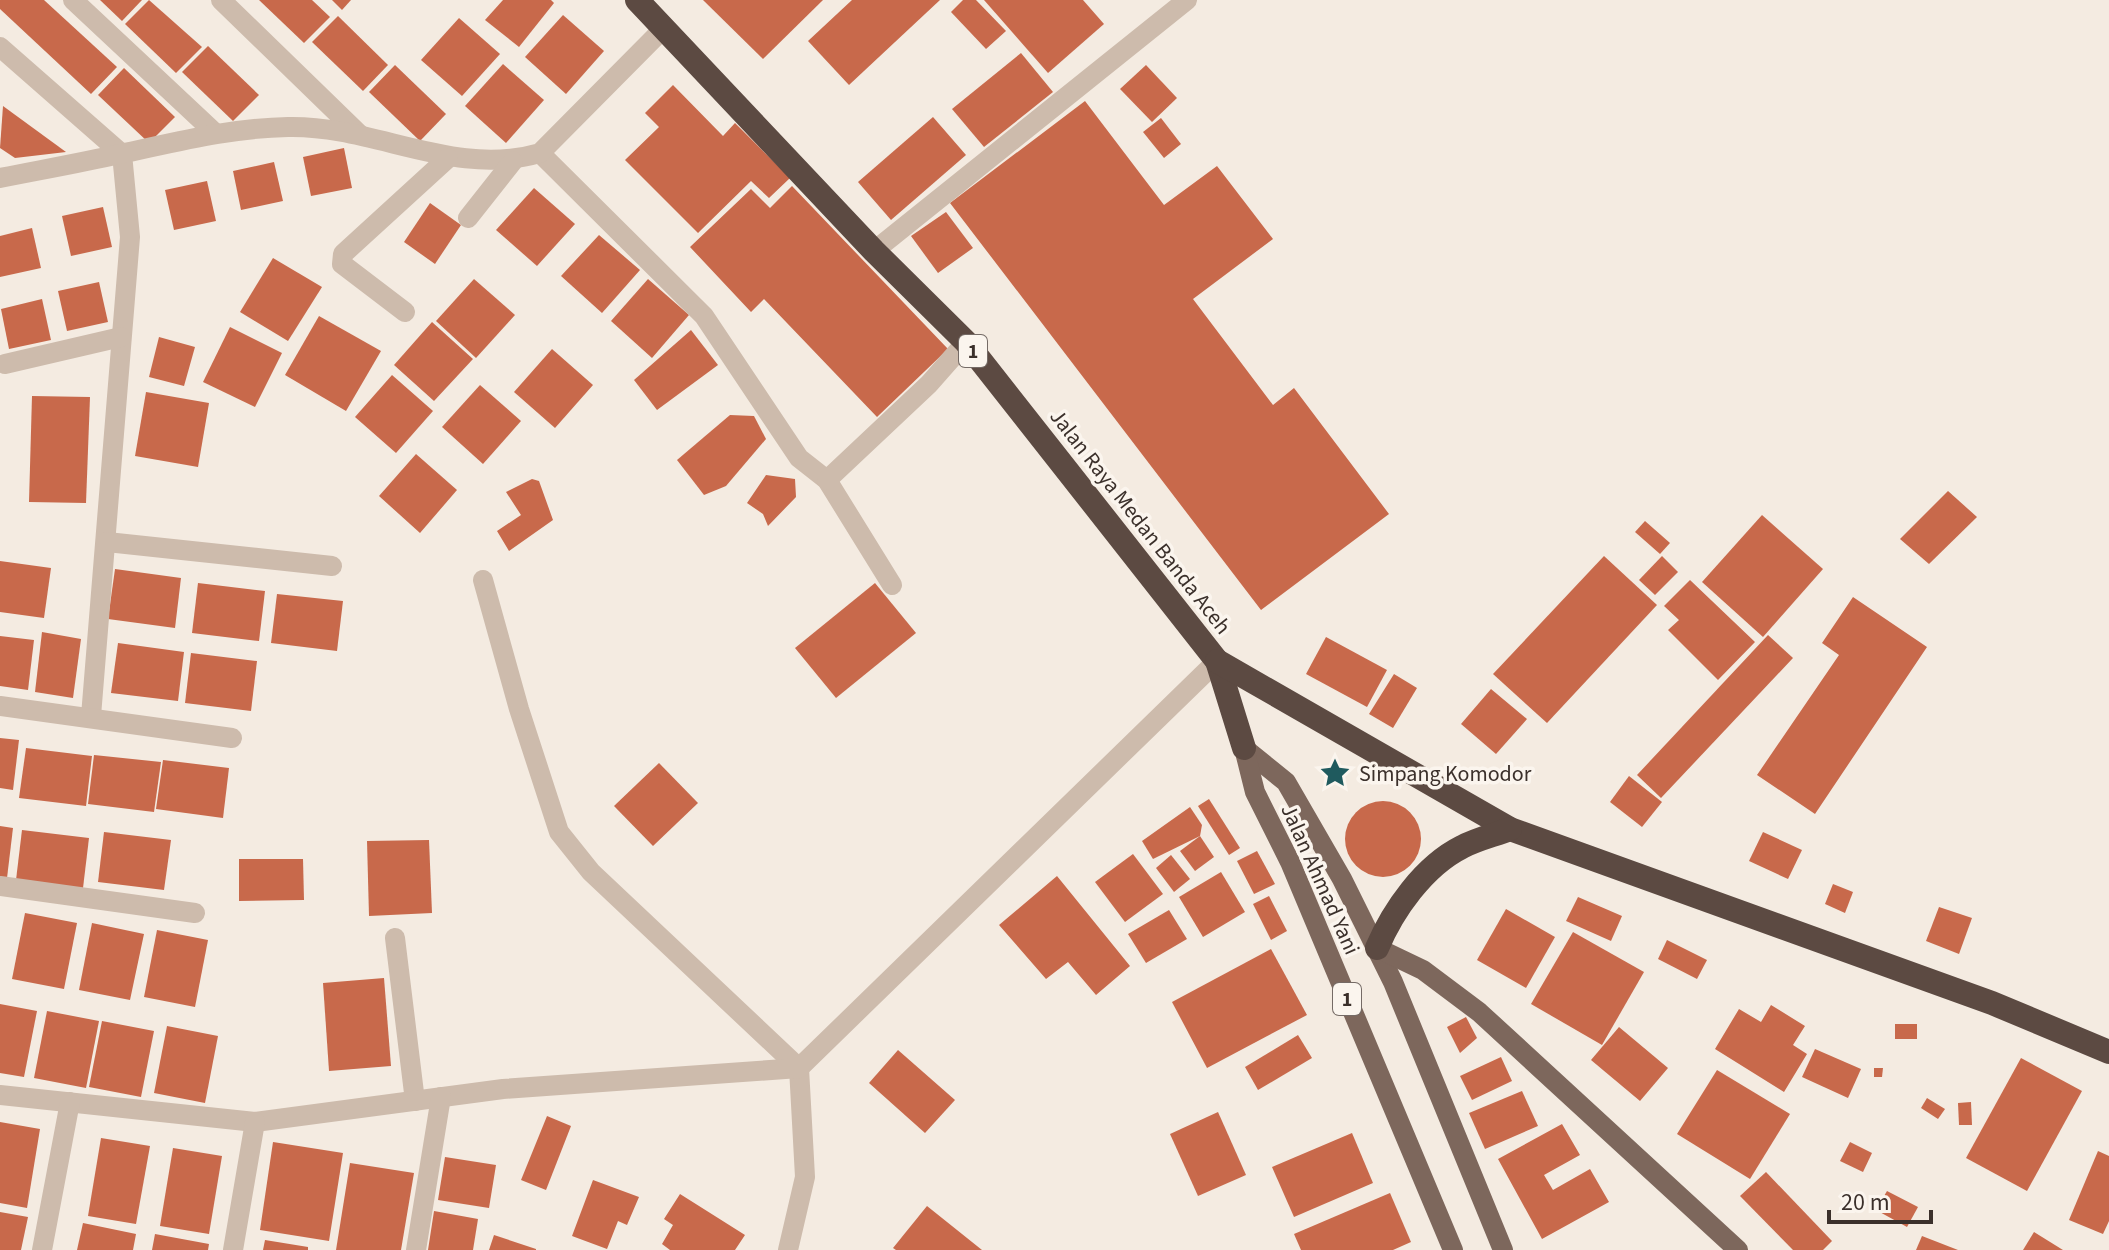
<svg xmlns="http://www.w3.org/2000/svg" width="2109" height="1250" font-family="'Source Sans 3',sans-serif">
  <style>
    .building { fill: #c8694b }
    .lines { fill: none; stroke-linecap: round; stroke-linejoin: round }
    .minor { stroke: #cdbbac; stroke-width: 20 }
    .major { stroke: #7d675c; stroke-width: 20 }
    .highway { stroke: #5c4a42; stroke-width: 24 }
    .labels { text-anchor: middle; stroke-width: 7; stroke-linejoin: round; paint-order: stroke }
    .shield { fill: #fbf5ee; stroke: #756b66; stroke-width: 2 }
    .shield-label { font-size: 20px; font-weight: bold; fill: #3b302b }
    .street-label { font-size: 22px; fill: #3b302b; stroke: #fbf5ee }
    .poi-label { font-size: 22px; fill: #3b302b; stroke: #fbf5ee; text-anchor: start }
  </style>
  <rect width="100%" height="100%" fill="#f4ebe1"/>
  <g class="building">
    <polygon points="0,0 44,0 117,67 91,94 0,9"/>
    <polygon points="100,0 142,0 122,21"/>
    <polygon points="149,0 202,47 176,73 125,24"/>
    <polygon points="259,0 312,0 330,17 304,43"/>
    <polygon points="332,0 351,0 342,10"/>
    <polygon points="503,0 551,0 554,3 519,47 485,20"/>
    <polygon points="703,0 823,0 763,59"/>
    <polygon points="852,0 940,0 849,85 808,41"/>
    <polygon points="963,0 976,0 1006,31 986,49 951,12"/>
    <polygon points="984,0 1083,0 1104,24 1048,73"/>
    <polygon points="563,15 604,51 566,94 525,57"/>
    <polygon points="338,16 388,65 363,91 312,42"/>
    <polygon points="459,18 500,54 462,96 421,60"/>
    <polygon points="208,46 259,95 233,121 182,72"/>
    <polygon points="1021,53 1053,92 984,147 952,109"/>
    <polygon points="503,64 544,100 506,143 465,106"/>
    <polygon points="395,65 446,114 420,141 369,92"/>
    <polygon points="1146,65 1177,98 1152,122 1120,89"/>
    <polygon points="124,68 175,117 149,143 98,95"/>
    <polygon points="673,85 723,136 735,123 790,178 769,198 751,181 698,233 625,160 659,127 645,113"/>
    <polygon points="1085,101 1164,205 1217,166 1273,239 1193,299 1273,405 1294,388 1389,514 1261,610 950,203"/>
    <polygon points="3,106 66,152 15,158 0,148"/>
    <polygon points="933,117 966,155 891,220 858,182"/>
    <polygon points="1161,118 1181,144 1164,158 1143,132"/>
    <polygon points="344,148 352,188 311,196 303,157"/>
    <polygon points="274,162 283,201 241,210 233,171"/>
    <polygon points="207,181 216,221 174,230 165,190"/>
    <polygon points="792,186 948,349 877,417 764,299 751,312 690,247 751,189 770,208"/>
    <polygon points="534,188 575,224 537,266 496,230"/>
    <polygon points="430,203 461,225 435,264 404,242"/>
    <polygon points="103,207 112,247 71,256 62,216"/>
    <polygon points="946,212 973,248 938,273 911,236"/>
    <polygon points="32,228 41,268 0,277 0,236"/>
    <polygon points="599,235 640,270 602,313 561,276"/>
    <polygon points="273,258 322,287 288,341 240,312"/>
    <polygon points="474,279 515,315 476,358 436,321"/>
    <polygon points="648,279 689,315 652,358 611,321"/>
    <polygon points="99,282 108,322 67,331 58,291"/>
    <polygon points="42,299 51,340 9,349 1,309"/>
    <polygon points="319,316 381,351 346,411 285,375"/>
    <polygon points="432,322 473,359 434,401 394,365"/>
    <polygon points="230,327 282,353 255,407 203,382"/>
    <polygon points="691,330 718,365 657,410 634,380"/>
    <polygon points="159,337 195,347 184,386 149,377"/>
    <polygon points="552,349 593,385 555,428 514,392"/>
    <polygon points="392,375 433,411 396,453 355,417"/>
    <polygon points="480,385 521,421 483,464 442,427"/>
    <polygon points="146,392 209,403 198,467 135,456"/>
    <polygon points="32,396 90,397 86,503 29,502"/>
    <polygon points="730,415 754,416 766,439 726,486 704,495 677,460"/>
    <polygon points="416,454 457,490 420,533 379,496"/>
    <polygon points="766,475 795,479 796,497 768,526 763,514 747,503"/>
    <polygon points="532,479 539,481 553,520 509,551 497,531 521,515 506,492"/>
    <polygon points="1948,491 1977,517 1929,564 1900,539"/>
    <polygon points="1762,515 1823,569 1763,637 1702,582"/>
    <polygon points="1645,521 1670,543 1660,554 1635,532"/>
    <polygon points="1604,556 1657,605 1547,723 1493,674"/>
    <polygon points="1662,556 1678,572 1655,595 1639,580"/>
    <polygon points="0,561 51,568 44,618 0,612"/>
    <polygon points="115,569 181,578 175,628 108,619"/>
    <polygon points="1690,580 1755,642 1718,680 1668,630 1679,620 1664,606"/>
    <polygon points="198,583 265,591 259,641 192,633"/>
    <polygon points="875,583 916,633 836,698 795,648"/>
    <polygon points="277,594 343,601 337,651 271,643"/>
    <polygon points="1853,597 1927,647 1815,814 1757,775 1839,655 1822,643"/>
    <polygon points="42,632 81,639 73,698 35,692"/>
    <polygon points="1768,635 1793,658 1661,798 1637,775"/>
    <polygon points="0,636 34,640 28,690 0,686"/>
    <polygon points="1326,637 1387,670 1367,707 1306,674"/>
    <polygon points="118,643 184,652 178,701 111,693"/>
    <polygon points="191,653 257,661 251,711 185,703"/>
    <polygon points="1394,674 1417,688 1393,728 1369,714"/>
    <polygon points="1491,689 1527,719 1496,754 1461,724"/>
    <polygon points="0,738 19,740 13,790 0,788"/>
    <polygon points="26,748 92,756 86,806 19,798"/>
    <polygon points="94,755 161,762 154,812 88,804"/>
    <polygon points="163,760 229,768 223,818 156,809"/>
    <polygon points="659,763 698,803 653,846 614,806"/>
    <polygon points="1629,776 1662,802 1642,827 1610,802"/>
    <polygon points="1209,799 1240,848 1229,855 1198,806"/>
    <circle cx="1383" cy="839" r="38"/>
    <polygon points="1190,807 1202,825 1200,836 1153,859 1142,841"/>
    <polygon points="0,826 13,828 7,878 0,877"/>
    <polygon points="22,830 89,838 83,888 16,880"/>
    <polygon points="104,832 171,840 164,890 98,882"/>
    <polygon points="1763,832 1802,850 1788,879 1749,861"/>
    <polygon points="1200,836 1214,857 1195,871 1180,851"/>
    <polygon points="429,840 432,913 369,916 367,841"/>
    <polygon points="1257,851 1275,884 1254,894 1237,861"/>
    <polygon points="1133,854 1163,894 1125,922 1095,882"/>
    <polygon points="1171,855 1190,879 1174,892 1156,868"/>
    <polygon points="239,859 303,859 304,900 239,901"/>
    <polygon points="1221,872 1245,912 1203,937 1179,897"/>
    <polygon points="1057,876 1130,966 1096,995 1068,962 1046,979 999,925"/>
    <polygon points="1833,884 1853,892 1845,913 1825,904"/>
    <polygon points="1269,896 1287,931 1271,940 1253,904"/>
    <polygon points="1578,897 1622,916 1611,941 1566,921"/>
    <polygon points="1939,907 1972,918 1959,954 1926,941"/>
    <polygon points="1506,909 1555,937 1526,988 1477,960"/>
    <polygon points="1169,910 1187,939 1146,963 1128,934"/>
    <polygon points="25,913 77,923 64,989 12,979"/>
    <polygon points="92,923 144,934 130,1000 79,990"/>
    <polygon points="157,930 208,940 195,1007 144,997"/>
    <polygon points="1573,932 1644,972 1602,1045 1531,1004"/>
    <polygon points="1667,940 1707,960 1697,979 1658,959"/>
    <polygon points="1271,949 1307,1015 1207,1068 1172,1002"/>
    <polygon points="384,978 391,1066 329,1071 323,983"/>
    <polygon points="0,1004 37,1011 24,1077 0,1073"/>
    <polygon points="1771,1005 1805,1026 1793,1045 1807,1054 1784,1092 1715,1049 1739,1009 1761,1022"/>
    <polygon points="47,1011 99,1021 86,1088 34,1078"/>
    <polygon points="1466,1017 1477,1038 1460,1053 1447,1027"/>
    <polygon points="102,1021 154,1031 141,1097 89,1087"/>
    <rect x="1895" y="1024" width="22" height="15"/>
    <polygon points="167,1026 218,1036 205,1103 154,1093"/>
    <polygon points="1619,1027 1668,1068 1640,1101 1591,1060"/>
    <polygon points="1298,1035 1312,1058 1258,1090 1245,1067"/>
    <polygon points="1815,1049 1861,1069 1848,1098 1802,1077"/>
    <polygon points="898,1050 955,1100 925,1133 869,1083"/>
    <polygon points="1501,1057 1512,1081 1472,1100 1460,1076"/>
    <polygon points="2021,1058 2082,1091 2027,1191 1966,1158"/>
    <polygon points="1874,1068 1883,1068 1882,1077 1874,1077"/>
    <polygon points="1717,1070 1790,1114 1750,1179 1677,1134"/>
    <polygon points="1522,1091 1538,1126 1485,1149 1469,1113"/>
    <polygon points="1927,1098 1945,1109 1938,1119 1921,1108"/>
    <polygon points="1971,1102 1972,1125 1959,1125 1958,1103"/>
    <polygon points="1218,1112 1246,1175 1198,1196 1170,1134"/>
    <polygon points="547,1116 571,1126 546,1190 521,1180"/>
    <polygon points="0,1122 40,1129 27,1208 0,1203"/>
    <polygon points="1562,1124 1580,1155 1544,1175 1553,1190 1590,1169 1609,1202 1542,1239 1498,1159"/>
    <polygon points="1352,1133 1373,1183 1294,1217 1272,1167"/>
    <polygon points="101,1138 150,1146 136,1224 88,1216"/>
    <polygon points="273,1142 343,1153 329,1241 260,1230"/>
    <polygon points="1850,1142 1872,1153 1863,1172 1840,1161"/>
    <polygon points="173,1148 222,1156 209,1234 160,1226"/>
    <polygon points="2098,1151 2109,1156 2109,1221 2103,1234 2069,1220"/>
    <polygon points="445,1157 496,1165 489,1208 438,1200"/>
    <polygon points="350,1163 414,1173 401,1250 336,1250"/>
    <polygon points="1766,1172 1832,1241 1823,1250 1793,1250 1740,1196"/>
    <polygon points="593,1180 639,1197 627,1225 618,1221 607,1249 572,1236"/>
    <polygon points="1887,1191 1918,1207 1907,1227 1876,1210"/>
    <polygon points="1390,1193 1411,1242 1393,1250 1301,1250 1294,1234"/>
    <polygon points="680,1194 745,1235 735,1250 670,1250 662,1244 673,1225 664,1219"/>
    <polygon points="927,1206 982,1250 896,1250 893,1248"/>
    <polygon points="434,1211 478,1219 473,1250 428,1250"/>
    <polygon points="0,1212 28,1217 21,1250 0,1250"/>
    <polygon points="83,1223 136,1234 133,1250 77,1250"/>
    <polygon points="2034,1232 2063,1250 2023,1250"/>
    <polygon points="155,1234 209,1244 208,1250 152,1250"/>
    <polygon points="494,1235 536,1249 536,1250 489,1250"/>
    <polygon points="1922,1236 1958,1250 1916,1250"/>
    <polygon points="265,1240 308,1247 308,1250 263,1250"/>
  </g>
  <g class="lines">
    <g class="minor">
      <polyline points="73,0 214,132"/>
      <polyline points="221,0 359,134"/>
      <polyline points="0,47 122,154 130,237 91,716"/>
      <polyline points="540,153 704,316 799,458 827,480 892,585"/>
      <path d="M0,178c40,-8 80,-15 120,-24 57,-12 110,-26 168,-27 86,-2 166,51 252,26l123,-124"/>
      <polyline points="468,218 513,161"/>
      <polyline points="874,251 1187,0"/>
      <polyline points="405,312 342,264 343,254 448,158"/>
      <polyline points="5,364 121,337"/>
      <polyline points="827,480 929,384 966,342"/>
      <polyline points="107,542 332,566"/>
      <polyline points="483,580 519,709 559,832 591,872 799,1068 805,1177 788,1250"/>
      <polyline points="0,706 232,738"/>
      <polyline points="0,886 195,913"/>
      <polyline points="395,938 415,1101"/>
      <polyline points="0,1095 255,1122 503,1089 799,1068 1217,661"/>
      <polyline points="42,1250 70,1102"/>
      <polyline points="233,1250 255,1122"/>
      <polyline points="416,1250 441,1097"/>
    </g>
    <g class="major">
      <polyline points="1244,748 1286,782 1342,879 1393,982 1503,1250"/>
      <polyline points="1244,748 1255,792 1290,862 1453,1250"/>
      <polyline points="1377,948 1423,970 1479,1012 1738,1250"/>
    </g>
    <g class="highway">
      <polyline points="637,0 874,251 966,342 1217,661 1244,748"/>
      <polyline points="1217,661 1510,829 1992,1003 2109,1052"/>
      <path d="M1377,948c16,-38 47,-82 85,-101 15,-8 33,-12 48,-18"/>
    </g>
  </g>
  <defs>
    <g id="sight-bare" transform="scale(2.4)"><path d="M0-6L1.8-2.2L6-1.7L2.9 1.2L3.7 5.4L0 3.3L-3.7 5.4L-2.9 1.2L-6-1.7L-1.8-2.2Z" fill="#1f5a5e" stroke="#fbf5ee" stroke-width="2.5" paint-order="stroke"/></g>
  </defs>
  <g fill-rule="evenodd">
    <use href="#sight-bare" x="1335" y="773"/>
  </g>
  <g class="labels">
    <g class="shield">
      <rect x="959" y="335" width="28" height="32" rx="6"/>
      <rect x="1333" y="983" width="28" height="32" rx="6"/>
    </g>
    <g class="shield-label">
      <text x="973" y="358">1</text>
      <text x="1347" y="1006">1</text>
    </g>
    <g class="street-label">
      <text transform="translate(1141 521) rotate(52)" y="8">Jalan Raya Medan Banda Aceh</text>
      <text transform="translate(1321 879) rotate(66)" y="8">Jalan Ahmad Yani</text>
    </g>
    <g class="poi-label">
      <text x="1359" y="781">Simpang Komodor</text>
    </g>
  </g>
  <path d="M1829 1210v12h102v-12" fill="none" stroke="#3b302b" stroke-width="4"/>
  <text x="1841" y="1210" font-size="24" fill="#3b302b" stroke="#fbf5ee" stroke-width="6" paint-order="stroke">20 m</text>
</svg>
